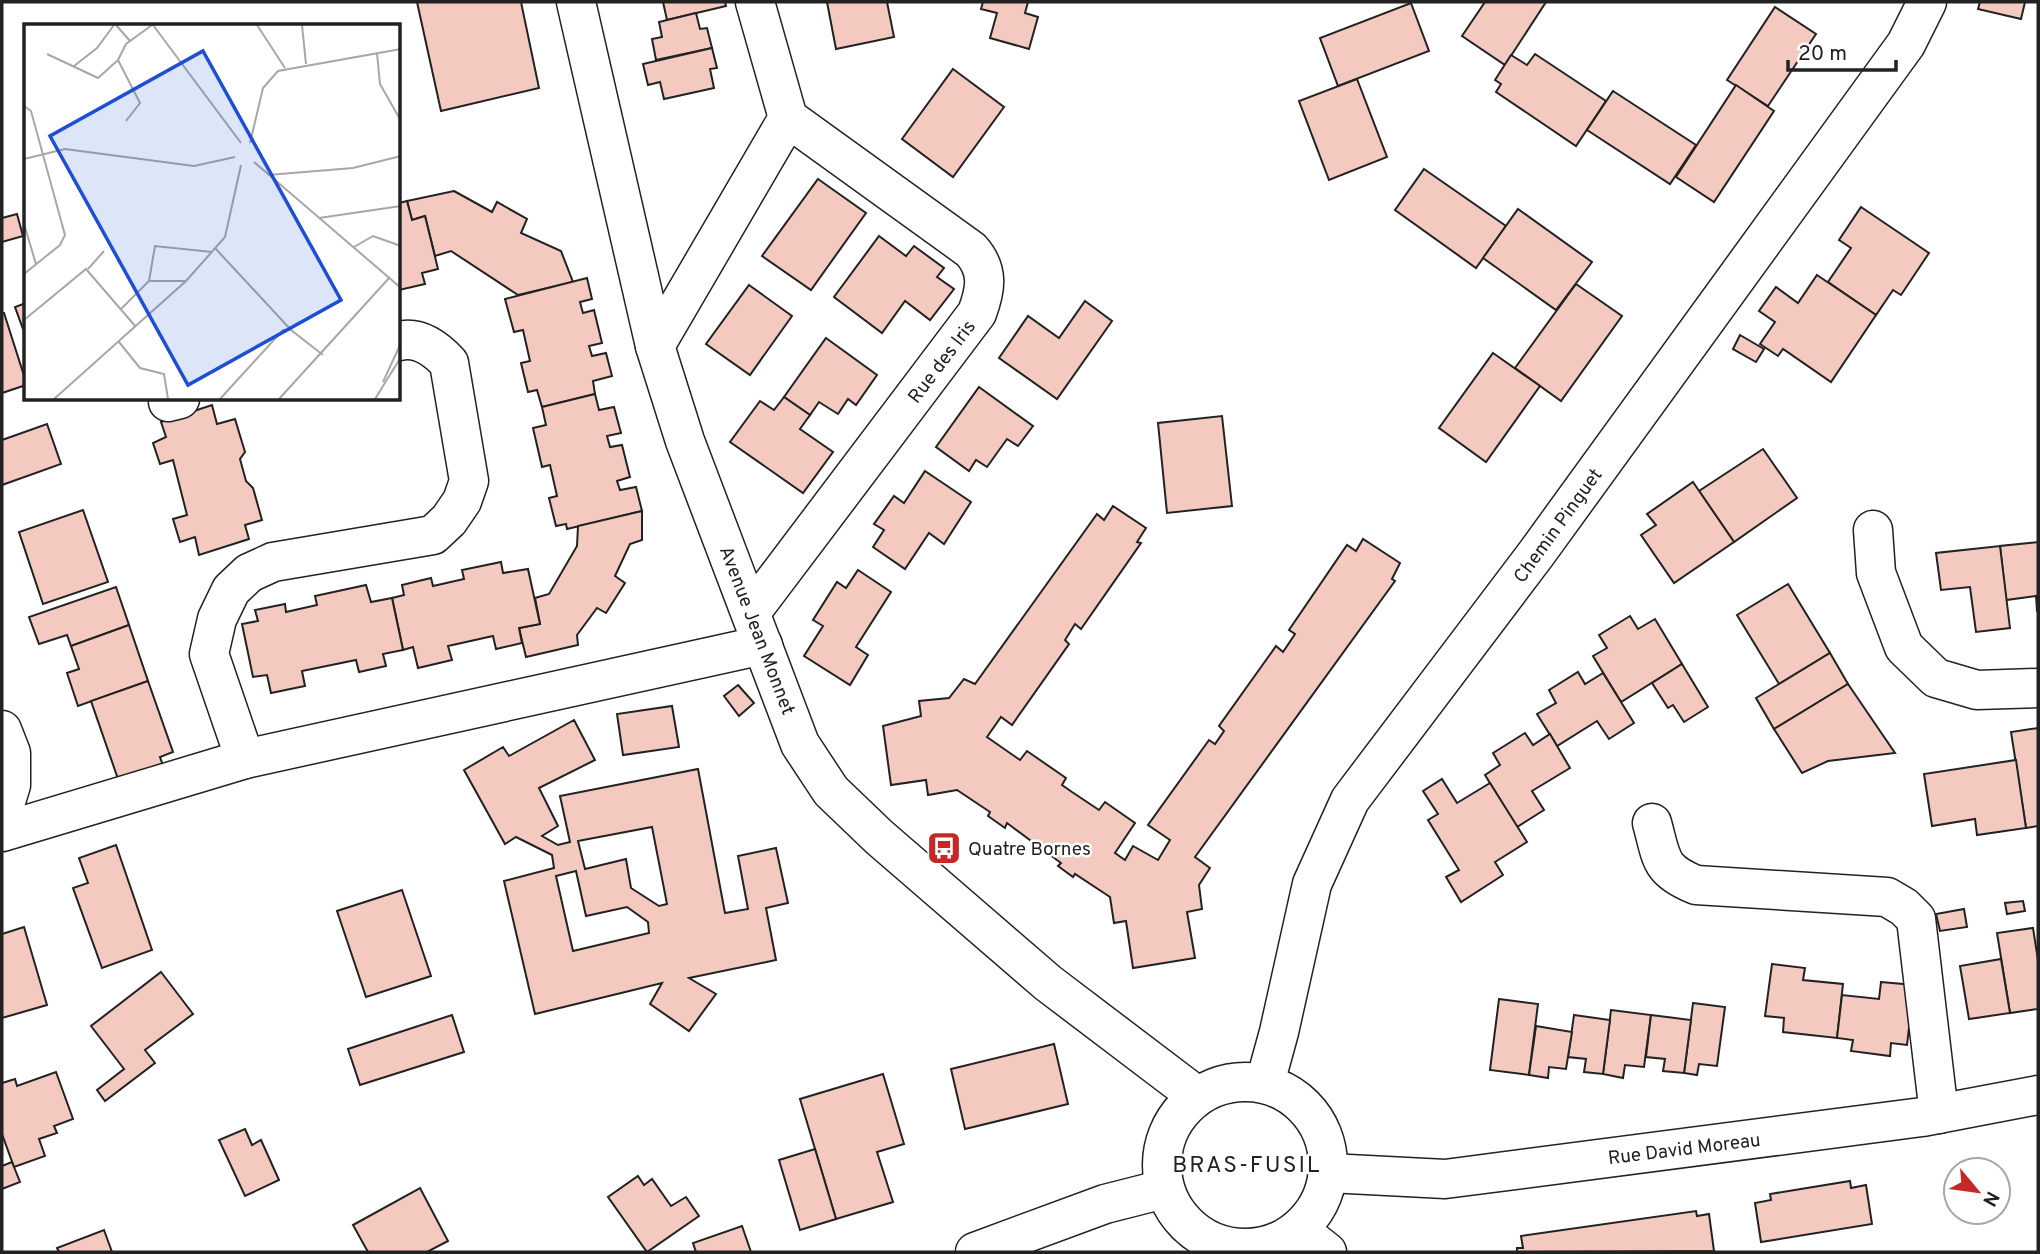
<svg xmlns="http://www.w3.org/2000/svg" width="2040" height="1254" font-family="Overpass,sans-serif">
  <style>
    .building { fill: #f3c9c0; stroke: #222; stroke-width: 2; fill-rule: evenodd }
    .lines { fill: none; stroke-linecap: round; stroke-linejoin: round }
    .minor-casing { stroke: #222; stroke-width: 41 }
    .minor { stroke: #fff; stroke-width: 38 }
    .labels { text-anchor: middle; stroke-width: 5; stroke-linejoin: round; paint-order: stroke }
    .street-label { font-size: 19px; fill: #222; stroke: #fff }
    .poi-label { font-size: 19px; fill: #222; stroke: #fff; text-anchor: start }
    .quarter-label { font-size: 23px; letter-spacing: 2px; fill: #222; stroke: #fff }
    .inset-road { fill: none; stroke: #a7a7a7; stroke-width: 2 }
    .view { fill: #1d4ed8; fill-opacity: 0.15; stroke: #1d4ed8; stroke-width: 3.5 }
    .inset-edge { fill: none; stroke: #222; stroke-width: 3.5 }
  </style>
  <rect width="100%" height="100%" fill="#fff"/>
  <g class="building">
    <polygon points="417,2 521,2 539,88 441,111"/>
    <polygon points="663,2 725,2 726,6 667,20"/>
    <polygon points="827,2 887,2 894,37 836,49"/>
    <polygon points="983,2 1028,2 1025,13 1038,17 1029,49 990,38 997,13 981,9"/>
    <polygon points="1485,2 1546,2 1505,65 1462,36"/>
    <polygon points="1980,2 2025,2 2021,19 1978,9"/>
    <polygon points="1411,3 1429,51 1338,86 1320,38"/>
    <polygon points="1775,7 1816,34 1768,106 1727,80"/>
    <polygon points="696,13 700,29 707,28 712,48 656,60 652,39 662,37 659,22"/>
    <polygon points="712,48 717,68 710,69 714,88 664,99 660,82 648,85 643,64"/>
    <polygon points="1535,54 1606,101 1576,146 1496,92 1501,84 1495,80 1511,55 1527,65"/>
    <polygon points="953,69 1004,107 953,177 902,139"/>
    <polygon points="1357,79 1387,157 1329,180 1299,101"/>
    <polygon points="1736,85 1774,111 1714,202 1676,177"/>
    <polygon points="1613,91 1696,145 1670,184 1587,130"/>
    <polygon points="1424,169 1506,226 1476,268 1395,210"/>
    <polygon points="818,179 866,213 811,290 762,256"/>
    <polygon points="454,191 492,212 497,202 527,219 521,233 561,251 573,282 518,295 451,251 435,256 425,216 412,220 407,201"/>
    <polygon points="407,201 412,220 425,216 438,269 422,273 425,284 399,290 399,203"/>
    <polygon points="1861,207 1929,253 1901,295 1893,290 1876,315 1828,282 1851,248 1839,240"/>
    <polygon points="1518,209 1592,262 1556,310 1483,258"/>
    <polygon points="17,214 23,236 2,242 2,218"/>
    <polygon points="879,236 906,256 914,246 944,268 937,277 954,289 930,320 905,301 882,333 834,297"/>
    <polygon points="1817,275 1876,315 1831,382 1783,349 1778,356 1760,344 1775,322 1759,311 1776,287 1798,303"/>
    <polygon points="587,278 592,299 580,302 583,313 594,310 602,343 589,346 592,356 606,353 612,376 593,381 595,394 542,407 537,390 528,392 521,363 530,361 523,330 514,332 505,299"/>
    <polygon points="1576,284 1622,316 1561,401 1515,368"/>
    <polygon points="749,285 792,316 750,375 706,344"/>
    <polygon points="1085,301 1112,321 1057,399 999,358 1028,316 1059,338"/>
    <polygon points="26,303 26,328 23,329 15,307"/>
    <polygon points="2,313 4,313 26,382 26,385 2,393"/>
    <polygon points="1740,335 1764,349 1756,362 1733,349"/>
    <polygon points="826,338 877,375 856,405 848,399 838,414 819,402 810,415 784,397"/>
    <polygon points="1493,353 1540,386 1486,462 1439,428"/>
    <polygon points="979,387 1033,426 1018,446 1007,439 987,467 976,460 969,471 936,447"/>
    <polygon points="595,394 599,410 614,407 621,433 607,436 610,447 622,445 630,477 617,481 620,490 636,487 642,511 567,529 566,524 556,526 549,498 557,496 550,465 542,467 533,428 546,425 542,407"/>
    <polygon points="784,397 810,415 800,429 833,452 803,493 730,442 760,401 774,410"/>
    <polygon points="212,405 217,424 235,419 245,452 240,459 246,481 253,488 262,520 245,525 249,539 199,555 195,537 180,542 173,519 187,515 173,460 160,464 153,443 166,437 161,422"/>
    <polygon points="1222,416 1232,506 1167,513 1158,423"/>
    <polygon points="47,424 61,464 2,485 2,440"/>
    <polygon points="1763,449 1797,498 1734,542 1699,491"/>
    <polygon points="925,471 971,502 944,544 929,533 905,569 873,547 884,530 874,524 894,496 904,503"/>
    <polygon points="1693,482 1734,542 1674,583 1641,535 1656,525 1647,514"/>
    <polygon points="1113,506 1146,528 1137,542 1141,543 1081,629 1075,624 1065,640 1069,644 1012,725 1001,717 987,737 1020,760 1027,751 1066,778 1062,785 1072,792 1099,810 1105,802 1135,823 1115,853 1125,860 1133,846 1158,860 1170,840 1148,825 1209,740 1215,744 1224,731 1219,726 1276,646 1283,652 1295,634 1289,630 1347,545 1356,551 1363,539 1400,563 1392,579 1395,581 1195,857 1210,868 1199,885 1202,909 1187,912 1195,958 1133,968 1126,921 1114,923 1110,897 1075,874 1073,877 1058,866 1061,863 1007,823 1005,828 988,816 990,812 957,790 928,795 926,780 891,785 883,726 921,716 919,701 949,698 964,679 975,684 1097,514 1104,520"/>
    <polygon points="83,510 108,582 43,604 19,532"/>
    <polygon points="642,511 642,540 630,544 615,576 625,583 606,613 597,608 577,635 578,645 526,657 519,628 540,624 535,598 549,594 577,546 578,526"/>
    <polygon points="2038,542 2038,611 2037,611 2036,596 2006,600 2000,546"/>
    <polygon points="2000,546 2010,628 1976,632 1970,587 1941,590 1936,553"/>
    <polygon points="501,562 503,573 528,569 540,624 519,628 522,643 496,649 493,636 448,646 452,660 418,668 413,647 403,650 392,598 404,595 402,585 431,578 433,586 464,579 462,570"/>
    <polygon points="858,570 891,592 856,647 868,655 850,685 804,656 823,626 813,620 837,582 846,588"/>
    <polygon points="1788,584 1830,653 1779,684 1737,615"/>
    <polygon points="366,585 371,602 392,598 403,650 383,654 386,666 359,672 356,660 302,671 305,686 271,693 267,675 253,677 242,624 258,621 255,610 285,604 286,612 317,605 315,596"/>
    <polygon points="116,587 129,625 71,646 67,635 39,644 29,617"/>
    <polygon points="1630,616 1638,629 1655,619 1682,664 1621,702 1593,656 1607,648 1599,635"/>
    <polygon points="129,625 148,681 78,706 67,673 79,669 71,646"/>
    <polygon points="1830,653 1848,684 1774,729 1756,698"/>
    <polygon points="1682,664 1708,707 1684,722 1673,705 1668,708 1652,683"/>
    <polygon points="1578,672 1585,684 1603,673 1634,723 1609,739 1597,721 1557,746 1537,714 1556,703 1549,690"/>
    <polygon points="148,681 173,752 160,757 166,774 118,779 91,701"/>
    <polygon points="1848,684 1895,753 1828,761 1802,773 1774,729"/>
    <polygon points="738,685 754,703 739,716 724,696"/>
    <polygon points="672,706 679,747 623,755 617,714"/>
    <path d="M574,720l21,40 -56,28 19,38 -16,10 16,9 12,-3 -10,-46 138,-27 27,144 23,-4 -10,-53 38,-8 12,55 -22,5 10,52 -87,18 27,16 -27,37 -39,-27 12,-21 -127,31 -31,-133 50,-13 -2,-13 -36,-18 -11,7 -41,-74 39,-23 6,9zM652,827l15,77 -8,2 -28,-18 -5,-29 -41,10 -7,-28zM576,871l10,45 41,-9 21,15 1,11 -76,18 -17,-75z"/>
    <polygon points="2038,728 2038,826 2026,828 2011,732"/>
    <polygon points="1525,733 1533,745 1550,734 1570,768 1532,791 1544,810 1517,827 1485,775 1500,765 1493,753"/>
    <polygon points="2016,760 2026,828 1977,835 1975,819 1932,826 1924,774"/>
    <polygon points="1442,779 1457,803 1490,783 1527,842 1495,862 1503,875 1461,902 1446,877 1459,870 1428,820 1438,814 1423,791"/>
    <polygon points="116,845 152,950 102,968 73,888 88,883 79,858"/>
    <polygon points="402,890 431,976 366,997 337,911"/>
    <polygon points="2023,901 2025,911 2007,914 2005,903"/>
    <polygon points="1964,909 1967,927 1940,931 1936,914"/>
    <polygon points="24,927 47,1005 2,1018 2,934"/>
    <polygon points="2033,928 2038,960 2038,1009 2010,1013 1997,933"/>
    <polygon points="2001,959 2010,1013 1969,1019 1960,966"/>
    <polygon points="1772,964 1805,968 1803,980 1843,984 1837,1038 1783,1032 1784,1018 1765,1016"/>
    <polygon points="161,972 193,1014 145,1050 155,1063 105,1101 97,1090 124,1069 91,1026"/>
    <polygon points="1881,982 1914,985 1907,1045 1891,1043 1890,1056 1851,1051 1853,1040 1837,1038 1842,995 1879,999"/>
    <polygon points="1499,999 1538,1004 1529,1075 1490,1070"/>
    <polygon points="1693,1003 1725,1007 1717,1066 1699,1064 1697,1075 1684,1073"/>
    <polygon points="1611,1010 1651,1015 1644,1067 1625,1065 1623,1078 1603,1074"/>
    <polygon points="452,1015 464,1052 360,1085 348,1049"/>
    <polygon points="1574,1015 1610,1020 1603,1074 1584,1072 1586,1059 1568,1057"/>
    <polygon points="1651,1015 1691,1020 1684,1073 1663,1071 1665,1059 1646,1057"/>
    <polygon points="1536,1026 1572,1032 1566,1069 1549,1067 1548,1078 1529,1075"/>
    <polygon points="1054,1044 1068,1104 965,1129 951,1069"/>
    <polygon points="56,1072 73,1119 54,1126 57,1133 39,1139 45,1156 14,1167 2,1134 2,1083 15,1079 17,1086"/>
    <polygon points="883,1074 904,1144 877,1152 893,1202 836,1219 800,1099"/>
    <polygon points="245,1129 252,1145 261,1140 279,1180 245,1196 219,1140"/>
    <polygon points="815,1149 836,1219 800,1230 779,1160"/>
    <polygon points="12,1162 20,1182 2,1189 2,1166"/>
    <polygon points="638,1176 644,1185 652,1179 671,1206 686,1197 699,1216 647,1252 608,1197"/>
    <polygon points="1850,1181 1851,1188 1866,1185 1872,1224 1761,1242 1755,1203 1771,1200 1770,1194"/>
    <polygon points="420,1188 448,1241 427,1252 368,1252 353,1225"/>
    <polygon points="1696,1211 1697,1216 1709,1214 1714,1251 1517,1252 1517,1248 1523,1248 1521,1236"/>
    <polygon points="742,1226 751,1252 696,1252 693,1243"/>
    <polygon points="104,1230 112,1252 59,1252 57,1248"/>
  </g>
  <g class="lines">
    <g class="minor-casing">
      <g id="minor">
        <polyline points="576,2 655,346 685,441 800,744 831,791 879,837 1048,983 1197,1096"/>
        <polyline points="655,346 788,118"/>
        <polyline points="168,402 180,399"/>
        <polyline points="1873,530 1876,573 1904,647 1936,678 1977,690 2038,688"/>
        <path d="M752,611l225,-298c9,-24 12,-43 -6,-63l-183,-132 -33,-116"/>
        <polyline points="2,730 11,753 11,785 2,814"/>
        <path d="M245,759l-36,-105 8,-35 14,-29 18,-17 24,-11 160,-27 16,-15 13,-19 7,-20 -20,-118c-13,-14 -30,-27 -50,-22"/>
        <path d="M1652,823c10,36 7,47 44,62l191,12 17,10 12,12 23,195"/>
        <polyline points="2,832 245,759 763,645"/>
        <circle cx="1245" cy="1165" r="83"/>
        <polyline points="1265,1083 1279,1032 1312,884 1350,800 1536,554 1906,44 1927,2"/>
        <polyline points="1329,1173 1445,1179 1922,1117 2038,1095"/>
        <polyline points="1299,1230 1327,1252"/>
        <polyline points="975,1252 1105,1204 1164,1189"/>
      </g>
    </g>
    <use href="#minor" class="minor"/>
  </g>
  <defs>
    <g id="bus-square" transform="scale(1.75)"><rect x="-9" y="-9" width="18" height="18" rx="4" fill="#c62828" stroke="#fff"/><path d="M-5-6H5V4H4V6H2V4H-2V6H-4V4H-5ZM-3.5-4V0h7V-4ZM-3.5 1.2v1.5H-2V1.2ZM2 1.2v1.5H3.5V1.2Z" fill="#fff"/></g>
  </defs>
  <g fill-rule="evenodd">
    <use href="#bus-square" x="944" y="848"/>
  </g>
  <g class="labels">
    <g class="street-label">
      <text transform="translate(941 361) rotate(-53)" y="7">Rue des Iris</text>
      <text transform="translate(1557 525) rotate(-54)" y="7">Chemin Pinguet</text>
      <text transform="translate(758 630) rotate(69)" y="7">Avenue Jean Monnet</text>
      <text transform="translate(1684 1148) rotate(-7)" y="7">Rue David Moreau</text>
    </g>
    <g class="poi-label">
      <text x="968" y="855">Quatre Bornes</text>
    </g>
    <g class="quarter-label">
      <text x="1247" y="1172">BRAS-FUSIL</text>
    </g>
  </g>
  <g transform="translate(24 24)">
    <rect width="376" height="376" fill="#fff"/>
    <path class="inset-road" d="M92,1l14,16M129,1l88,118M233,1l28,43M278,1l4,39M353,29l3,31 21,37M23,30l51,24 20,-18M50,42l23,-18 17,-23M0,82l7,5 34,124 -5,10 -36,29M102,97l14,-18 -22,-43 8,-16 26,-19M226,119l13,-55 15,-17 123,-22M0,135l41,-10 129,17 41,-9M230,138l147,126M244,151l85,-7 48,-12M295,194l82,-12M0,200l12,40M330,223l19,-11 28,10M191,224l76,82M64,245l16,-18M125,257h36M97,285l28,-28 6,-35 57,6M0,296l62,-51 50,58M95,318l21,26 24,6 4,25M359,358l18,-39M30,375l132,-118 39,-44 16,-72M196,375l63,-69h8l32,25M255,375l111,-122M351,375l26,-42"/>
    <path class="view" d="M179,27l138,249 -153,85 -138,-249z"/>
    <rect width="376" height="376" class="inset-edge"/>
  </g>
  <rect width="2040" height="1254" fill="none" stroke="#222222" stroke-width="7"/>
  <g transform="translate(1977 1191) rotate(119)"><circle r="33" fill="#ffffff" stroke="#a7a7a7" stroke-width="2"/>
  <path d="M0-5L12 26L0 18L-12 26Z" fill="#c62828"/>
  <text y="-10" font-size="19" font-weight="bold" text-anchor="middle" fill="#222222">N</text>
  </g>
  <path d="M1788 60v10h108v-10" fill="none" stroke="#222222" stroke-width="3.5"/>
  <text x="1798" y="60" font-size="21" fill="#222222" stroke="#ffffff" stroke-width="5" paint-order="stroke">20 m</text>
</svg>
